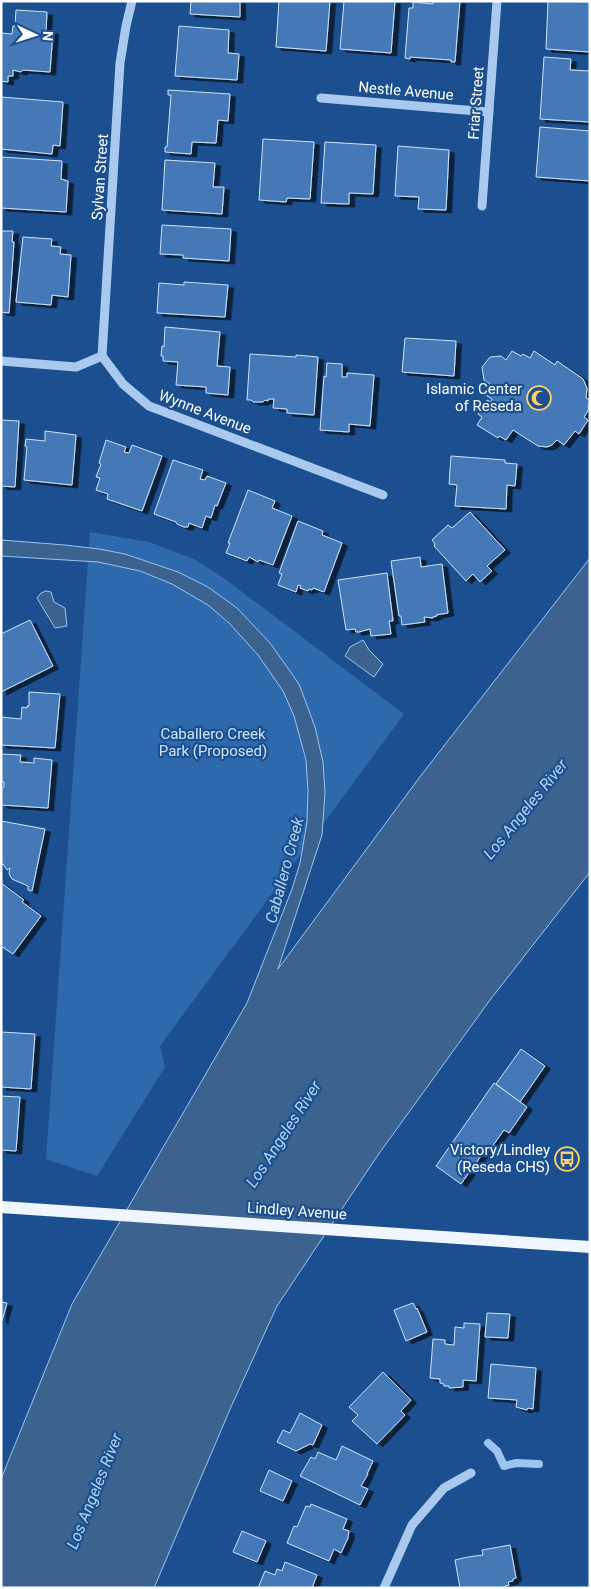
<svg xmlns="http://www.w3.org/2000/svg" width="591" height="1589" font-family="Roboto,sans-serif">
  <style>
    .green { fill: #2e69ad }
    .water { fill: #3c6290; stroke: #9cc4f0 }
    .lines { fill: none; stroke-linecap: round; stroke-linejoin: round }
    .stream { stroke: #9cc4f0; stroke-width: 8 }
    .building { fill: #4478b7; stroke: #cfe3fa; filter: url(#shadow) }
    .minor { stroke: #a9c9ee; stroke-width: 9 }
    .major { stroke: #f0f6ff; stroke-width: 12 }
    .labels { text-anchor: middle; stroke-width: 4.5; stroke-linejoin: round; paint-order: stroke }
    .street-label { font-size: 15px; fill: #fff; stroke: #1b4f8f }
    .poi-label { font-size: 15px; fill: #fff; stroke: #1b4f8f; text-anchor: end }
    .park-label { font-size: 15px; fill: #cfe3fa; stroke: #1b4f8f }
    .water-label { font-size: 16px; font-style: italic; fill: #b5d3f5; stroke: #1b4f8f }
  </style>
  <defs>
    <filter id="shadow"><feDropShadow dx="5.5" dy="3" stdDeviation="0" flood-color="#0009"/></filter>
  </defs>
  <rect width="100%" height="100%" fill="#1b4f8f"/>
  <polygon class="green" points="90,532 149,542 194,559 225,579 404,714 160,1046 165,1067 97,1176 46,1159"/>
  <g class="water">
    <polygon points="1,540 65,545 99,549 125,554 178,572 208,587 237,608 270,643 299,684 315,727 323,762 325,793 322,835 278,969 419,778 590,558 590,872 490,1000 378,1155 277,1306 231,1407 154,1588 1,1588 1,1479 72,1304 247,1003 292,889 300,863 307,822 308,791 306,760 294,716 283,691 258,655 229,623 208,605 172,584 140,571 98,562 1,556"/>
    <polygon points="46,591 51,592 54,602 65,608 67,626 55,628 37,598 41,593"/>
    <polygon points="363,640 369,650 383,664 374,677 345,656 350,647"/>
  </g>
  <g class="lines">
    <polyline class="stream" points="488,1443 497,1451 504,1466 516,1463 539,1464"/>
  </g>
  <g class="building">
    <polygon points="191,1 240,1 240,17 190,14"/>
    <polygon points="279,1 330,1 326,51 276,47"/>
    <polygon points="344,1 395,1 391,53 340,49"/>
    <polygon points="433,1 460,1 455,62 451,62 451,60 410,57 410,59 405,58 409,8 413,8 413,2 433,4"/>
    <polygon points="548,1 590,2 590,52 546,49"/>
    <polygon points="16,10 47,12 46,31 53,31 50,72 23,70 21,72 13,70 13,76 8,76 8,82 1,81 1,33 12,34 13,26 15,26"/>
    <polygon points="179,26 229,30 228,53 239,54 237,80 175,76"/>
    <polygon points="544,57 571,59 570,70 590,71 590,122 540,119"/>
    <polygon points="168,90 230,94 228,121 218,120 216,143 192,142 191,154 165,152 165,147 167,147 171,95 168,95"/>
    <polygon points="1,97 63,102 60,146 53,145 52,154 1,149"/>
    <polygon points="540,127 590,131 590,181 536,177"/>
    <polygon points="263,139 314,142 310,199 287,198 286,202 259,200"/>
    <polygon points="325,142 376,145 373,194 349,193 349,204 321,203"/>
    <polygon points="398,146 449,150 446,210 418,209 419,197 395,196"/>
    <polygon points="1,157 62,161 61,179 68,181 66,212 1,208"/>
    <polygon points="165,160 215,163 213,187 224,187 222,214 162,210"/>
    <polygon points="162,225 231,229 229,261 183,258 183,255 160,254"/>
    <polygon points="1,231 13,231 12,242 14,242 9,313 1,312"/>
    <polygon points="23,237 52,239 51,246 61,247 60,254 71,255 68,297 52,295 51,305 16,302"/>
    <polygon points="184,282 228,285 225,317 157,313 159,283 184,285"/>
    <polygon points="165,327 220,332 217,366 230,367 228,395 206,393 206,387 176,385 178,362 163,361 163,356 161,356 162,346 164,347"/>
    <polygon points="405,338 456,341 454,376 402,372"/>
    <polygon points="512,351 521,356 523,354 530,358 534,351 555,365 557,361 583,379 587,388 586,398 590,400 588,408 589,409 584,417 588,420 579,434 575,431 564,445 557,440 552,445 547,447 538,446 513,430 506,440 499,436 498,438 477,425 482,417 478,414 487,400 491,402 492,399 484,394 490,384 484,380 482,367 490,357 501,356 506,360"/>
    <polygon points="250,354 296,357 296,355 318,357 314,415 287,413 287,409 273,408 274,399 268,399 268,401 265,400 263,402 253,402 251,400 247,400"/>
    <polygon points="327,363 342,364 342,377 347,377 347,373 374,375 370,426 349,424 349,432 320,430 324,376 326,377"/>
    <polygon points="1,420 19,421 15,487 1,486"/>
    <polygon points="45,431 76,435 72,485 24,480 27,447 25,446 26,439 45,441"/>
    <polygon points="106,440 126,447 124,452 129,453 132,445 162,456 142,511 107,499 108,494 96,490 100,478 96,477 101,464 99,463"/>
    <polygon points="451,456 505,460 505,463 517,464 515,486 507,485 506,509 455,506 457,485 449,484"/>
    <polygon points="173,460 203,470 200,479 205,480 207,476 226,483 217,506 215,505 211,518 206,516 202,528 189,523 188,527 184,527 177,524 176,522 154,514"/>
    <polygon points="248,490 275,501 272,508 292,516 273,565 259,560 258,562 249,557 247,561 226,553 230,543 228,543"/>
    <polygon points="470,512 505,550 487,566 492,571 480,582 473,574 466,581 434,546 435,544 432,540 448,525 452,528"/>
    <polygon points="298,521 323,531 322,535 342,543 324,592 313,588 312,590 309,589 308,591 300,588 301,586 298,585 296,592 278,585 282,574 279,573"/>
    <polygon points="420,557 421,567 442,564 448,613 436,615 437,616 433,617 433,618 424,617 425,622 402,625 401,616 399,616 391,561"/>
    <polygon points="387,573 393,621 389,621 391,634 371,636 370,629 359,632 356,632 355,629 346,630 338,580"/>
    <polygon points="30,620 53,666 1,692 1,634"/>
    <polygon points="29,692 60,694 55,748 1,745 1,717 21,719 22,707 27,708 27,706 29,706"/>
    <polygon points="1,754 21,755 20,762 34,763 34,758 52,760 48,808 1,805 1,788 4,787 4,782 1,781"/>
    <polygon points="1,821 45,829 32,891 28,890 28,886 12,879 9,874 10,868 7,870 3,864 1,865"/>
    <polygon points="1,883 24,900 22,902 41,916 13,954 1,946"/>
    <polygon points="1,1032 35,1034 31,1089 1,1087"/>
    <polygon points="521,1049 545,1066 520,1102 496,1084"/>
    <polygon points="494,1083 527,1107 509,1133 504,1130 489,1151 486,1149 461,1184 436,1166"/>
    <polygon points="1,1096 20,1097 16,1151 1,1150"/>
    <polygon points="1,1302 7,1303 2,1321 1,1320"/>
    <polygon points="413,1303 416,1309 417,1308 427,1332 406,1341 394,1310"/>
    <polygon points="487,1313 510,1314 508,1338 485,1337"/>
    <polygon points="464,1323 480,1324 476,1381 463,1380 463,1387 449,1388 449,1386 444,1386 444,1384 440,1383 440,1379 430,1378 433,1339 445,1340 445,1344 454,1345 455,1327 464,1328"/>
    <polygon points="491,1364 536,1368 533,1409 528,1408 527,1410 516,1407 517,1400 488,1398"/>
    <polygon points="383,1372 411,1400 401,1411 405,1415 377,1444 352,1421 358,1415 349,1407"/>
    <polygon points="300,1413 322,1425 313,1445 310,1444 296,1451 277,1442 283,1430 290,1433"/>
    <polygon points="342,1446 373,1461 367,1474 368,1474 361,1486 368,1489 360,1505 300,1476 311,1457 315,1459 318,1452 336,1460"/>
    <polygon points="269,1470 292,1481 283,1501 260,1491"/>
    <polygon points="311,1504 347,1519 343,1529 349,1531 348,1538 341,1553 334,1549 329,1561 287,1543 294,1526 297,1527 306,1506 310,1507"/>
    <polygon points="242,1531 266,1541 257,1562 233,1552"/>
    <polygon points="510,1545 516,1578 513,1579 513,1581 508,1582 509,1585 505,1586 506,1588 460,1588 455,1560 468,1557 483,1555 482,1550"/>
    <polygon points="285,1562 317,1575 312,1588 258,1588 265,1571 275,1575 277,1569 282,1571"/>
  </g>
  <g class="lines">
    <g class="minor">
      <polyline points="321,98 489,112"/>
      <polyline points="482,206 497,1"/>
      <polyline points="102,356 120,63 126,26 132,1"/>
      <polyline points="102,356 123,384 149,406 383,495"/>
      <polyline points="1,361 76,367 102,356"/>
      <polyline points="384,1588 412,1525 444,1488 471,1473"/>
    </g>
    <polyline class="major" points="1,1207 590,1247"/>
  </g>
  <defs>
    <g id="mosque-ring" transform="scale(1.25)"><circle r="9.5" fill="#1b4f8f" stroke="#ffd166" stroke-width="1.5"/><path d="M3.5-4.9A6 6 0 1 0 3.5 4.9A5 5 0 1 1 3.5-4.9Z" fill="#ffd166"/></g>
    <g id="bus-ring" transform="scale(1.25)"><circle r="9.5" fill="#1b4f8f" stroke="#ffd166" stroke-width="1.5"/><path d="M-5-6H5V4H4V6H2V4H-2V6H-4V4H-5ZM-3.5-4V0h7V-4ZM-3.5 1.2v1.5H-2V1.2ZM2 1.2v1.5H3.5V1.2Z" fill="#ffd166"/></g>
  </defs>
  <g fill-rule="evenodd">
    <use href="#mosque-ring" x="539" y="398"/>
    <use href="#bus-ring" x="567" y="1159"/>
  </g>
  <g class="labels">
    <g class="street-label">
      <text transform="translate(406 91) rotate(5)" y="5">Nestle Avenue</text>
      <text transform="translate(476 103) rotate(-86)" y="5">Friar Street</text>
      <text transform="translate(100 177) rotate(-86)" y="5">Sylvan Street</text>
      <text transform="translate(205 412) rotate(21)" y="5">Wynne Avenue</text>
      <text transform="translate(297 1211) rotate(4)" y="5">Lindley Avenue</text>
    </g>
    <g class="poi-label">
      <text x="522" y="394">Islamic Center<tspan x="522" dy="17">of Reseda</tspan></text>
      <text x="550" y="1155">Victory/Lindley<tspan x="550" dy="17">(Reseda CHS)</tspan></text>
    </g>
    <g class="park-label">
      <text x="213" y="739">Caballero Creek<tspan x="213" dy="17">Park (Proposed)</tspan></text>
    </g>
    <g class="water-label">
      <text transform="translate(525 809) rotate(-51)" y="6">Los Angeles River</text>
      <text transform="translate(284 870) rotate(-75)" y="6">Caballero Creek</text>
      <text transform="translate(283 1134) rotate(-57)" y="6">Los Angeles River</text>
      <text transform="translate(94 1491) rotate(-68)" y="6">Los Angeles River</text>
    </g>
  </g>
  <rect width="591" height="1589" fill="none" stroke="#ffffff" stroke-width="5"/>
  <g transform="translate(35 35) rotate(94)" stroke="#1b4f8f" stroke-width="4" paint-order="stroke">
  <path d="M0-4L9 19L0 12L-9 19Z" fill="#ffffff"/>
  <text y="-8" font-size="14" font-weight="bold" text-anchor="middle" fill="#ffffff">N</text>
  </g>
</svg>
